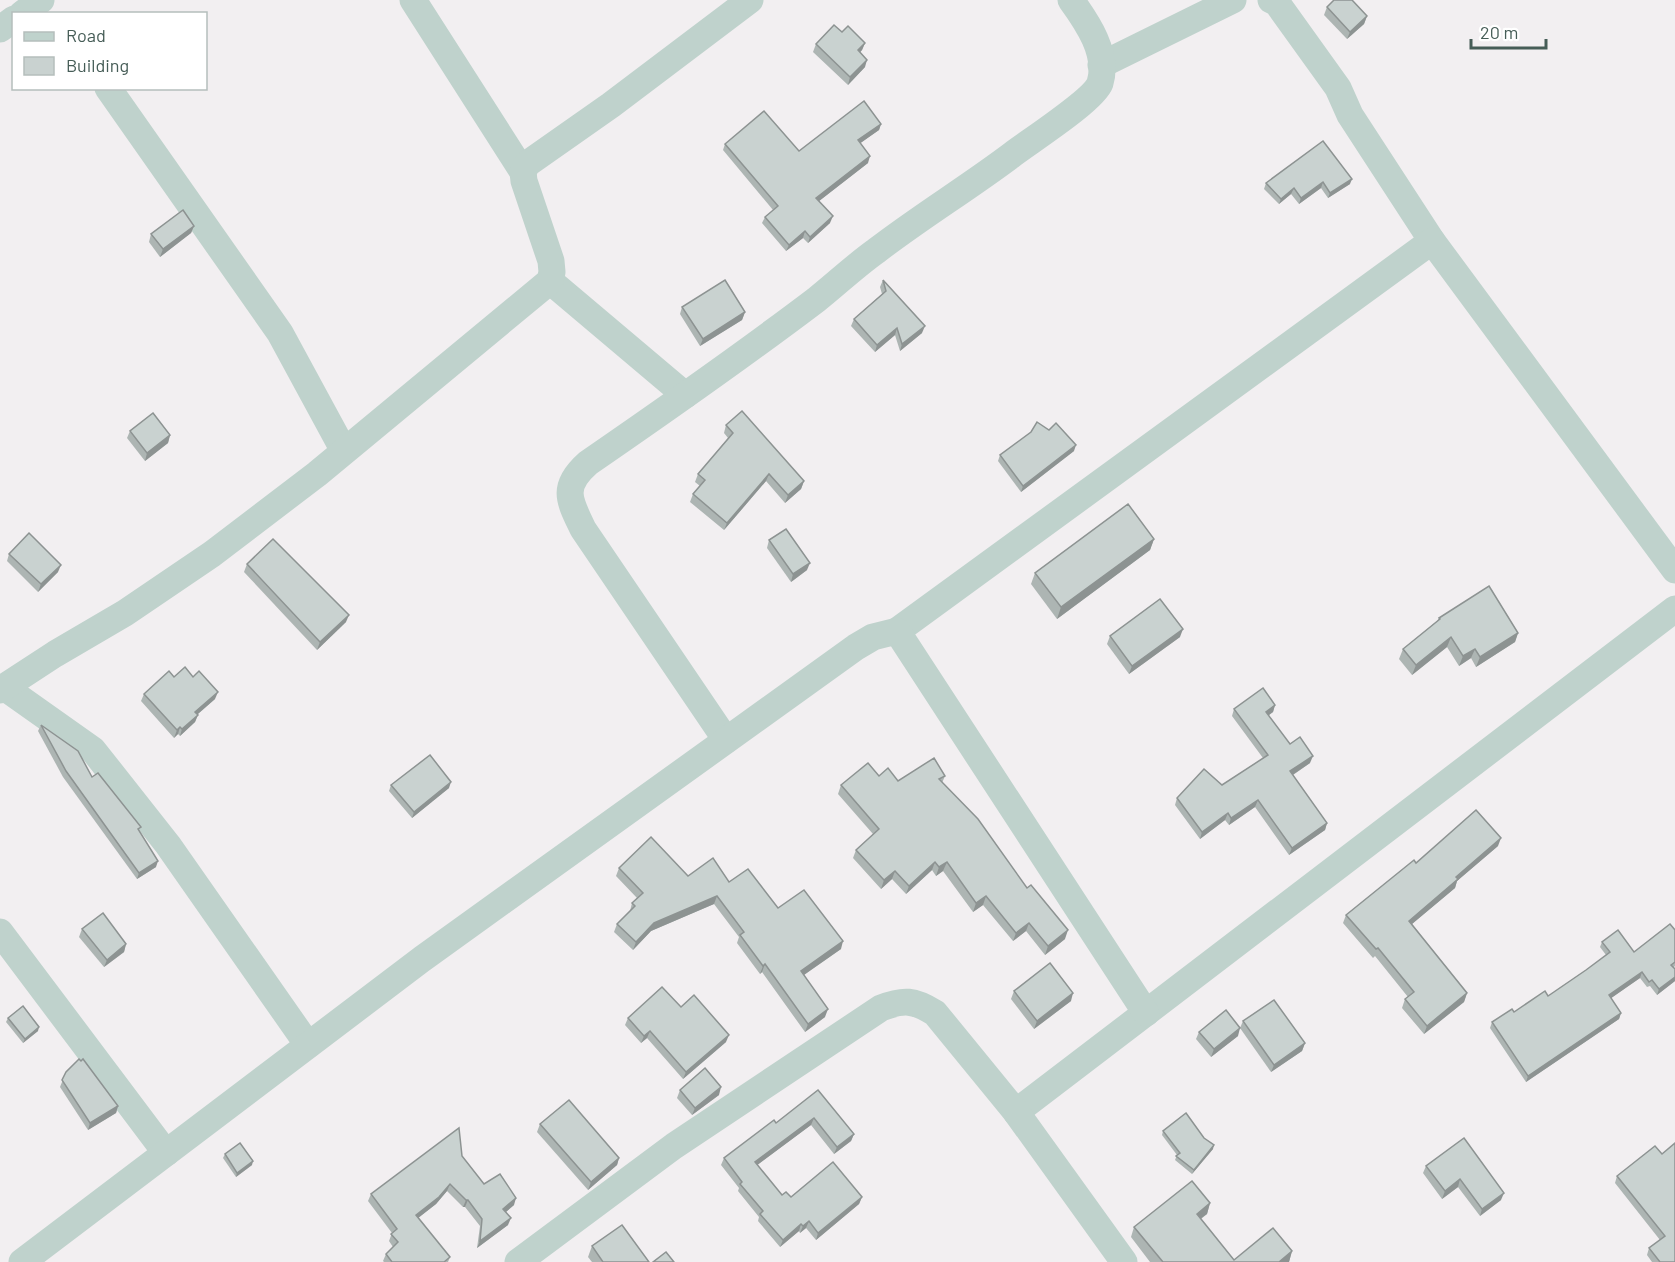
<svg xmlns="http://www.w3.org/2000/svg" width="1675" height="1262" font-family="Barlow,sans-serif">
  <style>
    .lines { fill: none; stroke-linecap: round; stroke-linejoin: round }
    .minor { stroke: #bfd2cc; stroke-width: 27 }
    .wall { fill: #adb5b3 }
    .shaded-wall { fill: #8d9392 }
    .building { fill: #c9d2d0; stroke: #8d9392; stroke-width: 1.5 }
  </style>
  <rect width="100%" height="100%" fill="#f2eff1"/>
  <g class="lines">
    <g class="minor">
      <polyline points="413,0 523,172"/>
      <polyline points="1271,0 1277,3 1338,88 1350,115 1432,241"/>
      <polyline points="22,14 41,0"/>
      <polyline points="0,29 14,19"/>
      <polyline points="1101,65 1233,0"/>
      <polyline points="108,88 280,333 344,451"/>
      <polyline points="550,281 685,395"/>
      <polyline points="897,631 1432,241 1675,570"/>
      <polyline points="4,687 93,750 168,845 308,1045"/>
      <polyline points="0,690 55,654 125,613 212,554 317,474 550,281 552,272 551,261 524,181 523,172 527,164 611,105 750,0"/>
      <path d="M726,740l-143,-211c-14,-29 -22,-42 5,-66 77,-53 154,-107 228,-163 20,-16 39,-34 60,-49 44,-34 92,-63 137,-97 17,-13 81,-54 87,-71 9,-29 -13,-61 -29,-83"/>
      <polyline points="0,932 166,1153"/>
      <polyline points="1016,1112 1675,609"/>
      <polyline points="22,1262 422,959 856,647 873,637 897,631 1146,1013"/>
      <path d="M518,1262l156,-116 207,-138c23,-9 33,-8 54,5l81,99 108,150"/>
    </g>
  </g>
  <g class="wall">
    <polygon points="1327,7 1367,16 1364,24 1347,39 1324,15"/>
    <polygon points="842,32 865,43 862,50 860,52 865,67 848,85 813,52 816,44"/>
    <polygon points="881,124 879,130 860,143 868,163 819,201 830,223 808,243 803,238 786,251 762,223 765,217 773,210 723,150 725,144 799,151"/>
    <polygon points="1323,141 1350,184 1328,198 1321,188 1299,204 1291,194 1279,204 1264,189 1266,183"/>
    <polygon points="194,226 191,233 160,257 149,242 151,234"/>
    <polygon points="883,280 922,333 900,351 895,335 875,352 851,326 854,319 882,294 880,287"/>
    <polygon points="682,307 745,312 742,320 700,346 680,314"/>
    <polygon points="726,425 804,481 801,489 785,503 766,481 724,530 690,502 693,494 700,486 695,482 698,474 728,438 724,433"/>
    <polygon points="130,431 170,435 168,443 145,461 127,438"/>
    <polygon points="1074,451 1021,492 998,461 1000,455"/>
    <polygon points="1154,539 1150,550 1057,619 1031,584 1035,573"/>
    <polygon points="769,540 807,570 791,582 767,548"/>
    <polygon points="9,554 58,572 38,592 7,561"/>
    <polygon points="247,564 346,622 317,650 244,572"/>
    <polygon points="1439,618 1518,633 1515,642 1476,667 1471,658 1459,666 1447,647 1412,675 1399,659 1403,649 1437,621"/>
    <polygon points="1110,636 1180,637 1129,674 1107,644"/>
    <polygon points="174,677 193,677 215,699 198,714 195,722 180,736 178,734 174,738 141,701 144,694"/>
    <polygon points="1275,705 1273,712 1268,716 1290,744 1310,763 1293,775 1327,823 1325,830 1289,855 1255,807 1229,825 1225,820 1200,839 1175,805 1177,798 1222,785 1263,758 1232,716 1234,709"/>
    <polygon points="41,725 92,777 139,832 156,867 137,879 63,777 38,731"/>
    <polygon points="879,776 898,781 945,776 942,783 1027,888 1065,939 1045,955 1026,931 1013,941 983,905 973,912 943,871 936,876 932,870 906,894 892,879 881,889 853,858 856,850 873,834 838,794 841,785"/>
    <polygon points="391,785 449,788 412,818 389,791"/>
    <polygon points="1498,846 1457,881 1455,888 1412,924 1467,993 1464,1002 1424,1034 1402,1008 1405,999 1408,997 1375,956 1373,958 1343,923 1346,915 1416,863"/>
    <polygon points="619,868 729,882 778,908 841,949 804,975 825,1017 805,1032 762,972 760,974 737,943 739,937 714,904 651,931 633,950 614,932 617,924 630,911 632,903 637,898 616,876"/>
    <polygon points="82,929 126,944 124,952 104,967 79,937"/>
    <polygon points="1675,930 1675,966 1674,967 1675,969 1675,981 1657,995 1650,986 1647,987 1640,978 1611,998 1621,1013 1619,1019 1526,1082 1490,1028 1492,1022 1548,996 1586,970 1606,955 1600,947 1602,942 1634,952"/>
    <polygon points="1014,991 1071,1001 1034,1029 1011,999"/>
    <polygon points="681,1007 726,1042 683,1079 647,1038 641,1043 625,1025 628,1018"/>
    <polygon points="8,1018 38,1031 23,1043 6,1022"/>
    <polygon points="1243,1021 1305,1043 1302,1051 1271,1072 1240,1028"/>
    <polygon points="1199,1032 1238,1036 1211,1057 1196,1039"/>
    <polygon points="81,1061 118,1106 116,1113 88,1130 60,1087 66,1072"/>
    <polygon points="680,1090 719,1095 692,1115 677,1098"/>
    <polygon points="818,1090 854,1134 851,1141 834,1154 811,1125 757,1165 782,1195 791,1197 862,1197 859,1204 816,1240 806,1228 800,1233 799,1231 780,1247 758,1221 759,1217 738,1191 739,1188 721,1165 724,1158 776,1123"/>
    <polygon points="540,1124 619,1158 617,1165 588,1190 537,1132"/>
    <polygon points="1163,1131 1204,1138 1213,1149 1192,1174 1175,1160 1177,1155 1162,1135"/>
    <polygon points="1464,1138 1501,1200 1480,1216 1458,1187 1442,1199 1423,1173 1426,1166"/>
    <polygon points="1655,1146 1675,1262 1652,1262 1647,1255 1649,1248 1660,1240 1615,1183 1617,1176"/>
    <polygon points="225,1154 252,1165 236,1177 223,1158"/>
    <polygon points="462,1156 484,1184 514,1205 506,1212 508,1225 477,1248 480,1226 465,1207 463,1207 447,1191 436,1204 418,1218 450,1257 448,1262 384,1262 383,1261 386,1254 393,1247 389,1241 392,1233 368,1201 371,1194"/>
    <polygon points="1210,1203 1207,1214 1201,1219 1234,1260 1292,1251 1289,1262 1150,1262 1131,1237 1134,1227"/>
    <polygon points="592,1246 649,1262 592,1262 588,1257"/>
  </g>
  <g class="shaded-wall">
    <polygon points="1367,16 1364,24 1347,39 1350,32"/>
    <polygon points="865,43 862,50 855,58 858,50"/>
    <polygon points="867,60 865,67 848,85 850,77"/>
    <polygon points="881,124 879,130 855,147 858,140"/>
    <polygon points="870,156 868,163 814,205 816,198"/>
    <polygon points="1352,179 1350,184 1328,198 1330,193"/>
    <polygon points="1323,182 1321,188 1299,204 1301,198"/>
    <polygon points="1294,188 1291,194 1279,204 1281,199"/>
    <polygon points="833,216 830,223 808,243 810,237"/>
    <polygon points="194,226 191,233 160,257 163,249"/>
    <polygon points="805,231 803,238 786,251 789,245"/>
    <polygon points="745,312 742,320 700,346 703,339"/>
    <polygon points="925,326 922,333 900,351 902,344"/>
    <polygon points="897,328 895,335 875,352 877,345"/>
    <polygon points="170,435 168,443 145,461 147,453"/>
    <polygon points="1076,445 1074,451 1021,492 1023,486"/>
    <polygon points="769,474 766,481 724,530 727,523"/>
    <polygon points="804,481 801,489 785,503 788,495"/>
    <polygon points="1154,539 1150,550 1057,619 1061,607"/>
    <polygon points="810,563 807,570 791,582 793,574"/>
    <polygon points="61,565 58,572 38,592 41,584"/>
    <polygon points="349,615 346,622 317,650 320,642"/>
    <polygon points="1183,629 1180,637 1129,674 1132,666"/>
    <polygon points="1518,633 1515,642 1476,667 1480,657"/>
    <polygon points="1451,637 1447,647 1412,675 1416,665"/>
    <polygon points="1475,649 1471,658 1459,666 1463,656"/>
    <polygon points="218,692 215,699 192,719 195,712"/>
    <polygon points="1275,705 1273,712 1263,719 1266,712"/>
    <polygon points="198,715 195,722 180,736 182,729"/>
    <polygon points="180,727 178,734 174,738 177,730"/>
    <polygon points="1313,756 1310,763 1288,778 1290,771"/>
    <polygon points="451,782 449,788 412,818 414,812"/>
    <polygon points="1258,800 1255,807 1229,825 1231,818"/>
    <polygon points="1228,813 1225,820 1200,839 1202,832"/>
    <polygon points="1327,823 1325,830 1289,855 1292,848"/>
    <polygon points="1501,838 1498,846 1457,881 1455,888 1406,929 1409,921 1456,877"/>
    <polygon points="158,861 156,867 137,879 139,873"/>
    <polygon points="935,862 932,870 906,894 909,886"/>
    <polygon points="947,862 943,871 936,876 939,867"/>
    <polygon points="895,871 892,879 881,889 884,880"/>
    <polygon points="717,896 714,904 651,931 633,950 636,942 654,923"/>
    <polygon points="986,896 983,905 973,912 976,903"/>
    <polygon points="1029,923 1026,931 1013,941 1016,933"/>
    <polygon points="1068,930 1065,939 1045,955 1048,946"/>
    <polygon points="843,941 841,949 798,979 801,971"/>
    <polygon points="126,944 124,952 104,967 107,960"/>
    <polygon points="765,964 762,972 760,974 763,966"/>
    <polygon points="1642,972 1640,978 1607,1001 1609,995"/>
    <polygon points="1675,977 1675,981 1657,995 1659,989"/>
    <polygon points="1073,993 1071,1001 1034,1029 1037,1021"/>
    <polygon points="1467,993 1464,1002 1424,1034 1427,1026"/>
    <polygon points="828,1009 825,1017 805,1032 808,1024"/>
    <polygon points="1621,1013 1619,1019 1526,1082 1528,1076"/>
    <polygon points="39,1027 38,1031 23,1043 25,1039"/>
    <polygon points="1240,1028 1238,1036 1211,1057 1214,1049"/>
    <polygon points="650,1031 647,1038 641,1043 644,1036"/>
    <polygon points="729,1035 726,1042 683,1079 686,1072"/>
    <polygon points="1305,1043 1302,1051 1271,1072 1274,1065"/>
    <polygon points="721,1087 719,1095 692,1115 695,1108"/>
    <polygon points="118,1106 116,1113 88,1130 90,1123"/>
    <polygon points="814,1118 811,1125 752,1169 755,1162"/>
    <polygon points="854,1134 851,1141 834,1154 837,1147"/>
    <polygon points="1214,1145 1213,1149 1192,1174 1194,1170"/>
    <polygon points="619,1158 617,1165 588,1190 591,1182"/>
    <polygon points="253,1161 252,1165 236,1177 237,1173"/>
    <polygon points="1460,1179 1458,1187 1442,1199 1445,1191"/>
    <polygon points="450,1184 447,1191 436,1204 413,1222 416,1215"/>
    <polygon points="1504,1193 1501,1200 1480,1216 1482,1209"/>
    <polygon points="862,1197 859,1204 816,1240 818,1233"/>
    <polygon points="516,1198 514,1205 501,1216 503,1209"/>
    <polygon points="466,1200 468,1200 465,1207 463,1207"/>
    <polygon points="1210,1203 1207,1214 1193,1224 1197,1214"/>
    <polygon points="511,1218 508,1225 477,1248 480,1241"/>
    <polygon points="809,1221 806,1228 800,1233 803,1226"/>
    <polygon points="801,1224 799,1231 780,1247 783,1240"/>
    <polygon points="1292,1251 1289,1262 1279,1262"/>
  </g>
  <g class="building">
    <polygon points="1334,0 1352,0 1367,16 1350,32 1327,7"/>
    <polygon points="834,25 842,32 848,26 865,43 858,50 867,60 850,77 816,44"/>
    <polygon points="864,101 881,124 858,140 870,156 816,198 833,216 810,237 805,231 789,245 765,217 778,206 725,144 764,111 799,151"/>
    <polygon points="1323,141 1352,179 1330,193 1323,182 1301,198 1294,188 1281,199 1266,183"/>
    <polygon points="183,210 194,226 163,249 151,234"/>
    <polygon points="725,280 745,312 703,339 682,307"/>
    <polygon points="883,280 925,326 902,344 897,328 877,345 854,319 886,291"/>
    <polygon points="742,411 804,481 788,495 769,474 727,523 693,494 705,480 698,474 733,433 726,425"/>
    <polygon points="153,413 170,435 147,453 130,431"/>
    <polygon points="1037,422 1049,430 1056,423 1076,445 1023,486 1000,455 1031,432"/>
    <polygon points="1128,504 1154,539 1061,607 1035,573"/>
    <polygon points="786,529 810,563 793,574 769,540"/>
    <polygon points="29,533 61,565 41,584 9,554"/>
    <polygon points="273,539 349,615 320,642 247,564"/>
    <polygon points="1489,586 1518,633 1480,657 1475,649 1463,656 1451,637 1416,665 1403,649 1440,619 1439,618"/>
    <polygon points="1160,599 1183,629 1132,666 1110,636"/>
    <polygon points="185,667 193,677 199,671 218,692 195,712 198,715 182,729 180,727 177,730 144,694 169,671 174,677"/>
    <polygon points="1263,688 1275,705 1266,712 1290,744 1300,737 1313,756 1290,771 1327,823 1292,848 1258,800 1231,818 1228,813 1202,832 1177,798 1204,769 1222,785 1268,755 1234,709"/>
    <polygon points="41,725 78,751 92,777 98,773 141,827 138,829 158,861 139,873 66,771"/>
    <polygon points="430,755 451,782 414,812 391,785"/>
    <polygon points="934,758 945,776 939,779 978,819 1027,888 1031,885 1068,930 1048,946 1029,923 1016,933 986,896 976,903 947,862 939,867 935,862 909,886 895,871 884,880 856,850 879,829 841,785 868,763 879,776 888,768 898,781"/>
    <polygon points="1476,810 1501,838 1456,877 1458,879 1409,921 1467,993 1427,1026 1405,999 1414,992 1378,948 1376,949 1346,915 1414,860 1416,863"/>
    <polygon points="651,837 688,876 713,858 729,882 748,869 778,908 804,890 843,941 801,971 828,1009 808,1024 765,964 763,966 740,935 744,932 717,896 654,923 636,942 617,924 635,906 632,903 643,893 619,868"/>
    <polygon points="103,913 126,944 107,960 82,929"/>
    <polygon points="1670,924 1675,930 1675,962 1671,965 1675,969 1675,977 1659,989 1652,980 1649,982 1642,972 1609,995 1621,1013 1528,1076 1492,1022 1512,1009 1514,1012 1545,991 1548,996 1586,970 1610,952 1602,942 1618,930 1634,952"/>
    <polygon points="1050,963 1073,993 1037,1021 1014,991"/>
    <polygon points="662,987 681,1007 694,995 729,1035 686,1072 650,1031 644,1036 628,1018"/>
    <polygon points="1274,1000 1305,1043 1274,1065 1243,1021"/>
    <polygon points="23,1006 39,1027 25,1039 8,1018"/>
    <polygon points="1226,1010 1240,1028 1214,1049 1199,1032"/>
    <polygon points="79,1059 81,1061 83,1059 118,1106 90,1123 62,1080 66,1072"/>
    <polygon points="705,1068 721,1087 695,1108 680,1090"/>
    <polygon points="818,1090 854,1134 837,1147 814,1118 755,1162 782,1195 786,1192 791,1197 833,1162 862,1197 818,1233 809,1221 803,1226 801,1224 783,1240 760,1214 763,1211 740,1184 742,1182 724,1158 774,1120 776,1123"/>
    <polygon points="569,1100 619,1158 591,1182 540,1124"/>
    <polygon points="1186,1113 1204,1138 1214,1145 1194,1170 1176,1156 1180,1153 1163,1131"/>
    <polygon points="459,1128 462,1156 484,1184 500,1174 516,1198 503,1209 511,1218 480,1241 482,1219 468,1200 466,1200 450,1184 439,1197 416,1215 450,1257 444,1262 392,1262 386,1254 398,1242 391,1234 397,1229 371,1194"/>
    <polygon points="1464,1138 1504,1193 1482,1209 1460,1179 1445,1191 1426,1166"/>
    <polygon points="240,1143 253,1161 237,1173 225,1154"/>
    <polygon points="1675,1143 1675,1262 1660,1262 1649,1248 1665,1236 1617,1176 1655,1146 1662,1154"/>
    <polygon points="1192,1181 1210,1203 1197,1214 1234,1260 1273,1228 1292,1251 1279,1262 1163,1262 1134,1227"/>
    <polygon points="622,1225 649,1262 603,1262 592,1246"/>
    <polygon points="666,1252 674,1262 653,1262"/>
  </g>
  <rect x="12" y="12" width="195" height="78" fill="#ffffff" stroke="#b5bebc" stroke-width="1.5"/>
  <rect x="24" y="32" width="30" height="9" fill="#bfd2cc" stroke="#b5bebc" stroke-width="1.5"/>
  <text x="66" y="42" font-size="18" fill="#465d57">Road</text>
  <rect x="24" y="57" width="30" height="18" fill="#c9d2d0" stroke="#b5bebc" stroke-width="1.5"/>
  <text x="66" y="72" font-size="18" fill="#465d57">Building</text>
  <path d="M1471 39v9h75v-9" fill="none" stroke="#465d57" stroke-width="3"/>
  <text x="1480" y="39" font-size="18" fill="#465d57" stroke="#ffffff" stroke-width="4.5" paint-order="stroke">20 m</text>
</svg>
